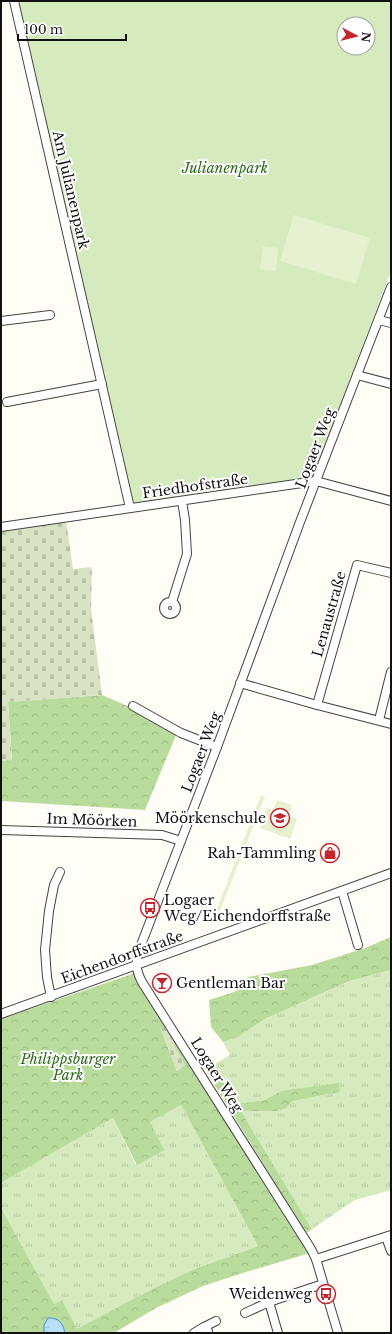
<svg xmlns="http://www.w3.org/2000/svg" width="392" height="1334" font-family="'Libre Baskerville',serif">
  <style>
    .grass { fill: url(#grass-tufts) }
    .forest { fill: url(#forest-crowns); fill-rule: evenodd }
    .cemetery { fill: url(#cemetery-stones) }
    .park { fill: #d5ebbd; fill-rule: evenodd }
    .pitch { fill: #e6f2cf }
    .water { fill: url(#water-ripples); stroke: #3f96cf }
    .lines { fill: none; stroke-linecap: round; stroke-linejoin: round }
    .minor-casing { stroke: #444; stroke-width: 10 }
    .minor { stroke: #fff; stroke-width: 8 }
    .labels { text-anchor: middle; stroke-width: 4; stroke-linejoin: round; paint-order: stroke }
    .park-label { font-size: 14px; font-style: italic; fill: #2f6b1f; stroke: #fff }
    .street-label { font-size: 14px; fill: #111; stroke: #fff }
    .poi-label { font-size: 14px; fill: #111; stroke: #fff; text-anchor: end }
  </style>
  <defs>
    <pattern id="grass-tufts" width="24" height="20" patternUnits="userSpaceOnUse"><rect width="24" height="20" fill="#d5ebbd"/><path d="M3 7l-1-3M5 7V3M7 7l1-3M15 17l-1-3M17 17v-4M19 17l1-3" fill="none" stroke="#b6c8a1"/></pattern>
    <pattern id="forest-crowns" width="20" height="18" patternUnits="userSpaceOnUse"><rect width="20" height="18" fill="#b9dc9c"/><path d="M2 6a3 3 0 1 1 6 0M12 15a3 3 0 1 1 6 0" fill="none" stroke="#9ebc85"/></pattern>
    <pattern id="cemetery-stones" width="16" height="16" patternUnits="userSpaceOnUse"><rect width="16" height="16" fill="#d9e3c4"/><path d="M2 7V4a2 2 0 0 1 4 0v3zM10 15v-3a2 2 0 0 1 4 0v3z" fill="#b9c2a7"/></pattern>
    <pattern id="water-ripples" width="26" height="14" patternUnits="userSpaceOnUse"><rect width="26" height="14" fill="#b9e0f7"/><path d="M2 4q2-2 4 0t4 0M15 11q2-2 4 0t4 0" fill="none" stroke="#9ebfd3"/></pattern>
  </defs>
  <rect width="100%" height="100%" fill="#fffdf5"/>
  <g class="grass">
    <polygon points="391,970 391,1190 355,1200 312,1229 241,1111 277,1111 285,1109 293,1101 340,1092 281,1091 265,1100 236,1104 213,1065 230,1055 223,1042 238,1037 265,1019 351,981"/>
    <polygon points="181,1105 258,1246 197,1268 156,1287 77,1330 62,1300 54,1304 1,1208 1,1183 113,1118 136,1165 150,1122"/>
  </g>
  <g class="forest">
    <polygon points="102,695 130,707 177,733 145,810 1,801 1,761 12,759 8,702"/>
    <polygon points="391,937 391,970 350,981 265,1019 238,1037 223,1042 211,1027 209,1000 237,991 248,977 312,965 365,948"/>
    <path d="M135,973l175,280 -64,19 -43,14 -47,22 -42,25h-49v-3l-21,-5v8h-43v-125l53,96 8,-4 15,29 79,-42 41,-19 61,-22 -77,-141 -31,17 14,28 -27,15 -24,-47 -112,65v-164zM167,1026l8,22 10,17 -8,6 -16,-42z"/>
    <polygon points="213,1065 236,1104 265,1100 281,1091 339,1083 340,1092 293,1101 285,1109 277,1111 241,1111 312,1229 306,1233 206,1071"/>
  </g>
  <g class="cemetery">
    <polygon points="66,520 73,569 92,567 91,609 102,695 8,702 12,760 1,761 1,531"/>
    <polygon points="167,1025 175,1048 185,1065 177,1071 161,1029"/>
  </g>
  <path class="park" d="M16,1h375v270l-79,208 -179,26zM344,24h24v24h-24z"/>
  <g class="pitch">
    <polygon points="294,215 370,238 356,284 280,261"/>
    <polygon points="263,246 278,248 276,271 260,269"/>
    <polygon points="261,795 265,797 219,913 216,911"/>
    <polygon points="277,800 292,805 289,816 297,819 290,839 260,828 267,808 273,810"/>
  </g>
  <path class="water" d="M48,1318c11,-1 15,6 17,15h-21v-8z"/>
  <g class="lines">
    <g class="minor-casing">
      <g id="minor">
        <polyline points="14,1 130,508"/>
        <polyline points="379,320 391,323"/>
        <polyline points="1,321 50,315"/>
        <polyline points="357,375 391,384"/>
        <polyline points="7,402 102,384"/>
        <polyline points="1,527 316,481 391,501"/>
        <circle cx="170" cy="608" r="6"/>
        <polyline points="172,602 187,554 185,520 182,501"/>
        <polyline points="240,683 317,705 391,724"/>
        <polyline points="317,705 357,565 391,573"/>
        <polyline points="133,706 181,733 217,747"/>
        <polyline points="379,720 391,672"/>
        <polyline points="1,830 162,835 181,841"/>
        <polyline points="342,891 358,945"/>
        <polyline points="51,997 47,977 45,950 49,911 54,885 60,872"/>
        <polyline points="1,1014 391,873"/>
        <polyline points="386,1237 391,1251"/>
        <polyline points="316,1259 391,1235"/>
        <polyline points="269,1302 278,1333"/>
        <polyline points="245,1313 269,1302 323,1284"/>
        <polyline points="204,1327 216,1321"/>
        <polyline points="194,1333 204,1327 208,1331 208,1333"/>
        <path d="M338,1333l-22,-74 -5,-10 -169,-267c-8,-15 -6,-22 -1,-37l76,-198 83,-225 91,-235"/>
      </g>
    </g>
    <use href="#minor" class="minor"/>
  </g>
  <defs>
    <g id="school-ring" transform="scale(1)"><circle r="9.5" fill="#fff" stroke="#c4262e" stroke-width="1.5"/><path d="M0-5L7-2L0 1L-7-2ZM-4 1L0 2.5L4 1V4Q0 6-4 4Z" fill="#c4262e"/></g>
    <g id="shop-ring" transform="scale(1)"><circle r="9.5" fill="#fff" stroke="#c4262e" stroke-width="1.5"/><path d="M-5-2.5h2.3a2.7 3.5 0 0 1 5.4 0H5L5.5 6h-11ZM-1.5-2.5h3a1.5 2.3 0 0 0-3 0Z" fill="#c4262e"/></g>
    <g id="bus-ring" transform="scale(1)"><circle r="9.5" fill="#fff" stroke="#c4262e" stroke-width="1.5"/><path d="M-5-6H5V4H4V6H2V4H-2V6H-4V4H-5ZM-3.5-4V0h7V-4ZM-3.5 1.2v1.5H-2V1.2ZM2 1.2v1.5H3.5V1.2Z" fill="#c4262e"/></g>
    <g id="bar-ring" transform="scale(1)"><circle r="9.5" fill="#fff" stroke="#c4262e" stroke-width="1.5"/><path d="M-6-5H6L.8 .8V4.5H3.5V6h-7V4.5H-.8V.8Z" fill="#c4262e"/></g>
  </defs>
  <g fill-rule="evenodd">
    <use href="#school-ring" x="280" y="818"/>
    <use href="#shop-ring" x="330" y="853"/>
    <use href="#bus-ring" x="150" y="908"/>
    <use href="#bar-ring" x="162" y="983"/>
    <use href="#bus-ring" x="326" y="1294"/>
  </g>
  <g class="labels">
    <g class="park-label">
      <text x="225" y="173">Julianenpark</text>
      <text x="68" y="1064">Philippsburger<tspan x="68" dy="16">Park</tspan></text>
    </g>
    <g class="street-label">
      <text transform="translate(71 190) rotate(77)" y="5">Am Julianenpark</text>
      <text transform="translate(315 448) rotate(-69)" y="5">Logaer Weg</text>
      <text transform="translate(195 486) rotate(-8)" y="5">Friedhofstraße</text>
      <text transform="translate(329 614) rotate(-74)" y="5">Lenaustraße</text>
      <text transform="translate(201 752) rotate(-69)" y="5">Logaer Weg</text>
      <text transform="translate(92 820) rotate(2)" y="5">Im Möörken</text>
      <text transform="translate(122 957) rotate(-20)" y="5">Eichendorffstraße</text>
      <text transform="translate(217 1075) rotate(58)" y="5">Logaer Weg</text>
    </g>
    <g class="poi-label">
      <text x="266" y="823">Möörkenschule</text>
      <text x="316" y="858">Rah-Tammling</text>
      <text x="164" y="905" text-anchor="start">Logaer<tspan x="164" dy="16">Weg/Eichendorffstraße</tspan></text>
      <text x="176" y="988" text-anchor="start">Gentleman Bar</text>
      <text x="312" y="1299">Weidenweg</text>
    </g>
  </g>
  <rect width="392" height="1334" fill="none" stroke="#111111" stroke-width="4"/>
  <g transform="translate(356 36) rotate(97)"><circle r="19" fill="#ffffff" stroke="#a0a0a0"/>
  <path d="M0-3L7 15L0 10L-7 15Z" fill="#c4262e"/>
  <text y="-6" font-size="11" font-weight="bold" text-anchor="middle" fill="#111111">N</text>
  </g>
  <path d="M18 34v6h108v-6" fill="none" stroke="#111111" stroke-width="2"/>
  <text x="24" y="34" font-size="12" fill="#111111" stroke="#ffffff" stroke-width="3" paint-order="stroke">100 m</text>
</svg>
